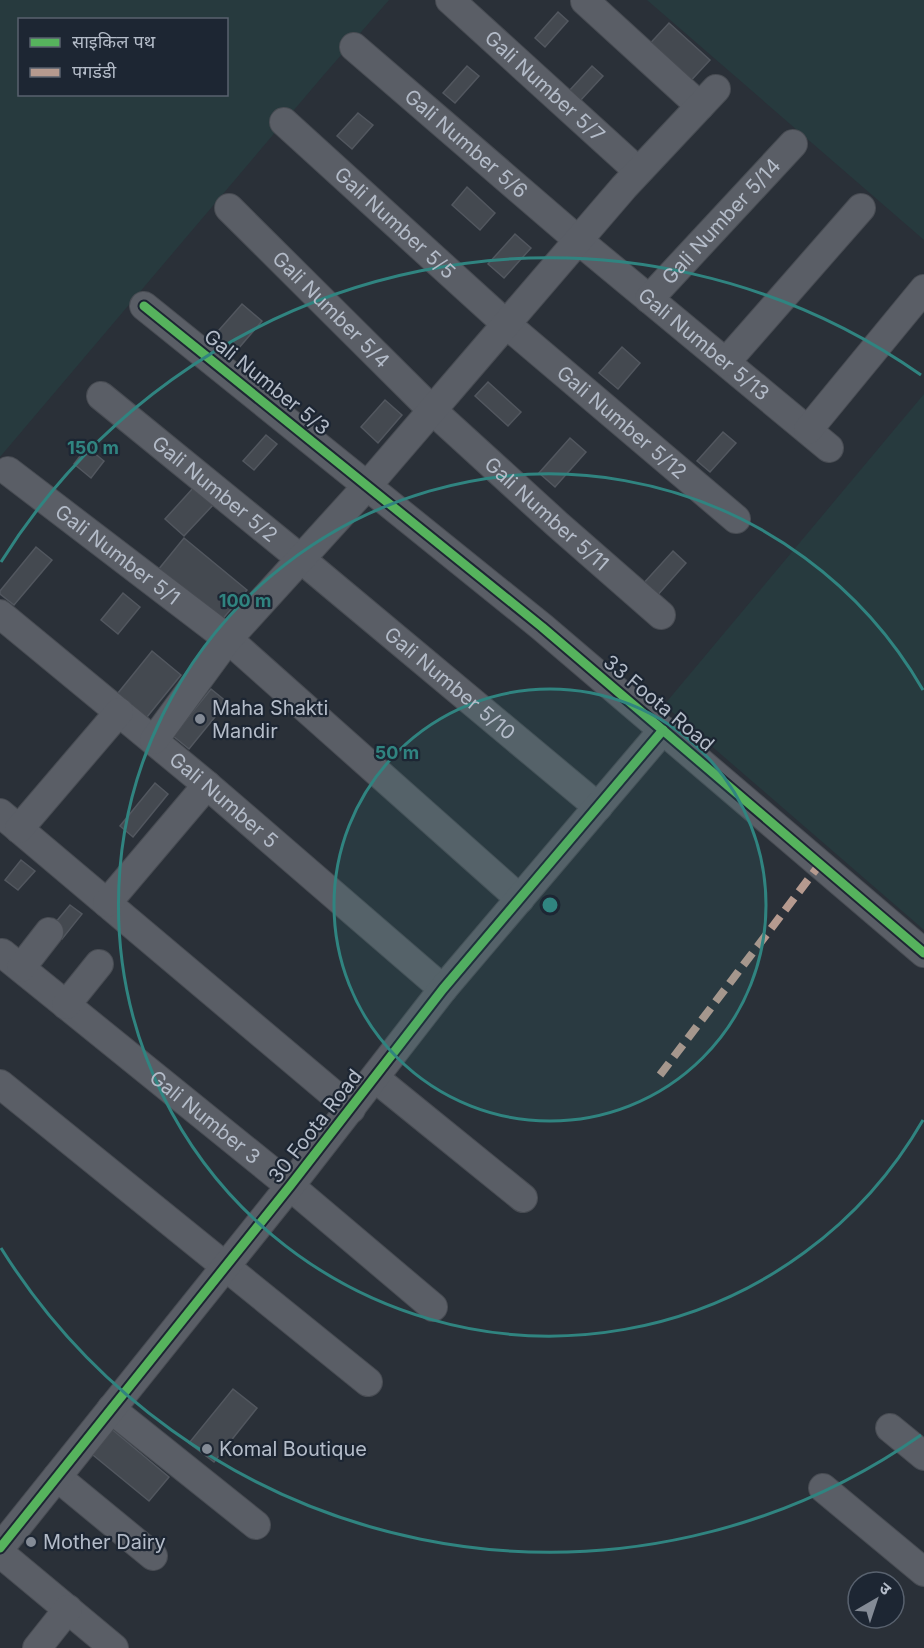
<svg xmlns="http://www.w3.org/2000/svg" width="924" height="1648" font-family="Inter,'Noto Sans Devanagari',sans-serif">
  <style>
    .green { fill: #273a3e; fill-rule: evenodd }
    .building { fill: #444950; stroke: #52575f; stroke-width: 1.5 }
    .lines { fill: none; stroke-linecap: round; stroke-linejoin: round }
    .minor-casing { stroke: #484c53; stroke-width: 30 }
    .minor { stroke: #5a5e66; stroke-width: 28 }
    .quiet { stroke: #b69a8f; stroke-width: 8; stroke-dasharray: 15 8; stroke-linecap: butt }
    .cycleway-casing { stroke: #1d2633; stroke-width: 13 }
    .cycleway { stroke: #56b35d; stroke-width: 9 }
    .ring { fill: none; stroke: #308480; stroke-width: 3 }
    .poi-dot { fill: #848b96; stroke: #1d2633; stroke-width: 2 }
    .labels { text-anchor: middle; stroke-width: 4.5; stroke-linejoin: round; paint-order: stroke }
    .street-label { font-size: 20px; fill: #b4bcc9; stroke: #1d2633 }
    .poi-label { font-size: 20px; fill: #b4bcc9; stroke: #1d2633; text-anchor: start }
    .centre { fill: #308480; stroke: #1d2633; stroke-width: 3 }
    .ring-label { font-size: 18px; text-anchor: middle; font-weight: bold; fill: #308480; stroke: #1d2633; stroke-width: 4.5; stroke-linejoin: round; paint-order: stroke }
  </style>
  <rect width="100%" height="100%" fill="#2a3038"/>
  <g class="green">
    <path d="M0,0h389l-67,77 -322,380zM20,20h206v74h-206z"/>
    <polygon points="647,0 924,0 924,240"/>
    <polygon points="924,394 924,930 664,705"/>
  </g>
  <g class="building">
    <polygon points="558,12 568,21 545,47 535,38"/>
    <polygon points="669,23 710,60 685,87 644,50"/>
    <polygon points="467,66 479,76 455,103 443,93"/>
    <polygon points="592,66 603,76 580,101 569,91"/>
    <polygon points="358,113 373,125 352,149 337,136"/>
    <polygon points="467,187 495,213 480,230 452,205"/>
    <polygon points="515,234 531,248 504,278 488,264"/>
    <polygon points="242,304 262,321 232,356 212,338"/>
    <polygon points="622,347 640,363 618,389 599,373"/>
    <polygon points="488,382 521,412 508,426 475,396"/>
    <polygon points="385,400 402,415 378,443 361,427"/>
    <polygon points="723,432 736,443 710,472 697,461"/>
    <polygon points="266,435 277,444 254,470 243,461"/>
    <polygon points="570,438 586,452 555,487 539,473"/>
    <polygon points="87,447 104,461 91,478 74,464"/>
    <polygon points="194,487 214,504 184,536 165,519"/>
    <polygon points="184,538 247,590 221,621 158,570"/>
    <polygon points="36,547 52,560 14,605 0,594 0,591"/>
    <polygon points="673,551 686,563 656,597 642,585"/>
    <polygon points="123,593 140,607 118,634 101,620"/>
    <polygon points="152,651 181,675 143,722 114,698"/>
    <polygon points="211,689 227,702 189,749 173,736"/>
    <polygon points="155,783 168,794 133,837 120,826"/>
    <polygon points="21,860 35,871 18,890 5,880"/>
    <polygon points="70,905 82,914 62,939 50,929"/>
    <polygon points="233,1389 257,1408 214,1462 189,1443"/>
    <polygon points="108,1426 169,1477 149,1501 88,1451"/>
  </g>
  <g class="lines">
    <g class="minor-casing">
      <g id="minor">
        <path id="s1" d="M450,0l188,171"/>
        <polyline points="585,1 700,106"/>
        <path id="s2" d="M354,47l224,193 251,208"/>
        <path id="s3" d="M284,122l222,202 230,195"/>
        <path id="s4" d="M229,208l203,202 125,114 104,91"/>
        <path id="s5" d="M649,299l144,-155"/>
        <polyline points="144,306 542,627 924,953"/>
        <polyline points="726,362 861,208"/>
        <path id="s6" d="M101,396l200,163 297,248"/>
        <polyline points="808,430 924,289"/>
        <path id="s7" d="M8,471l220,168 292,260"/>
        <path id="s8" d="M0,614l207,171 236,204"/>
        <polyline points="154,740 228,639 367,486 624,187 716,89"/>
        <polyline points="0,813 351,1109"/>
        <polyline points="19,829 119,712"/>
        <polyline points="107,903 207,785"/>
        <path id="s9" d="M2,953l288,233 143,121"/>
        <polyline points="21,968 49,932"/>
        <polyline points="66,1005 99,964"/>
        <polyline points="375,1078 523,1198"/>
        <polyline points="0,1084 368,1382"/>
        <polyline points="111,1409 256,1525"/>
        <polyline points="890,1428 924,1456"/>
        <polyline points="57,1477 153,1556"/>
        <polyline points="823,1488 924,1572"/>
        <polyline points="0,1548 290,1186 443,989 663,730"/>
        <polyline points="0,1553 114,1648"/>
        <polyline points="37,1648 68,1609"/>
      </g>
    </g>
    <use href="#minor" class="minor"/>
    <polyline class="quiet" points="660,1075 820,864"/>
    <g class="cycleway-casing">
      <g id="cycleway">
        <polyline points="144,306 542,627 924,953"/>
        <polyline points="0,1548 290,1186 443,989 663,730"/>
      </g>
    </g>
    <use href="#cycleway" class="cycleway"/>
  </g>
  <circle cx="550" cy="905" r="216" fill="#308480" fill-opacity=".12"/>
  <g class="ring">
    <circle cx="550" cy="905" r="216"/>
    <path d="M923 1120A431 431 0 1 1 923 690"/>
    <path d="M921 1435A647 647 0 0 1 1 1248M1 562A647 647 0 0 1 921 375"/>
  </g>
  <g class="poi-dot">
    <circle cx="200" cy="719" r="6"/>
    <circle cx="207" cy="1449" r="6"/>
    <circle cx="31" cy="1542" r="6"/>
  </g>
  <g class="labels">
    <g class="street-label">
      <text dy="7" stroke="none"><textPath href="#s1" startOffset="128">Gali Number 5/7</textPath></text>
      <text dy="7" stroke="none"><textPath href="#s2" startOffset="148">Gali Number 5/6</textPath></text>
      <text dy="7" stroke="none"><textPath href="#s5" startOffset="106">Gali Number 5/14</textPath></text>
      <text dy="7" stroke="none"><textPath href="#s3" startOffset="150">Gali Number 5/5</textPath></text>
      <text dy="7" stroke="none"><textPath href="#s4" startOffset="144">Gali Number 5/4</textPath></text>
      <text dy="7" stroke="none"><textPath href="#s2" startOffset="459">Gali Number 5/13</textPath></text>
      <text transform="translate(267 382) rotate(39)" y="7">Gali Number 5/3</text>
      <text dy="7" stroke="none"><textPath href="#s3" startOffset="452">Gali Number 5/12</textPath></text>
      <text dy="7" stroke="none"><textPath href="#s6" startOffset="147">Gali Number 5/2</textPath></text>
      <text dy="7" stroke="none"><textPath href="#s4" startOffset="441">Gali Number 5/11</textPath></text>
      <text dy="7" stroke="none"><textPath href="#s7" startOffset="138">Gali Number 5/1</textPath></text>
      <text dy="7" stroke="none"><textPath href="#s6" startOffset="452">Gali Number 5/10</textPath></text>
      <text transform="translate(659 703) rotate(40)" y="7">33 Foota Road</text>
      <text dy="7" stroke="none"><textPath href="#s8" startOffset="291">Gali Number 5</textPath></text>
      <text dy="7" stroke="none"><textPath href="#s9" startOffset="261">Gali Number 3</textPath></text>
      <text transform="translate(315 1126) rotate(-52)" y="7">30 Foota Road</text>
    </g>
    <g class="poi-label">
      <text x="212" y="715">Maha Shakti<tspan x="212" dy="23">Mandir</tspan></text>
      <text x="219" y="1456">Komal Boutique</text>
      <text x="43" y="1549">Mother Dairy</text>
    </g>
  </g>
  <circle cx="550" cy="905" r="9" class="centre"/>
  <g class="ring-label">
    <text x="93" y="454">150 m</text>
    <text x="245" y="607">100 m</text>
    <text x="397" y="759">50 m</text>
  </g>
  <rect x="18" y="18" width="210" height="78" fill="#1d2633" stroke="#59626f" stroke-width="1.5"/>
  <rect x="30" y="38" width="30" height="9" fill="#56b35d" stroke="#59626f" stroke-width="1.5"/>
  <text x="72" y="48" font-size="18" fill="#b4bcc9">साइकिल पथ</text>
  <rect x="30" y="68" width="30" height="9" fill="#b69a8f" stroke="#59626f" stroke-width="1.5"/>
  <text x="72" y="78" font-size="18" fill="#b4bcc9">पगडंडी</text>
  <g transform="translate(876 1600) rotate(39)"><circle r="28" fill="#1d2633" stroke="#59626f" stroke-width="1.5"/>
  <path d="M0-4.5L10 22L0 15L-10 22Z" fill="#848b96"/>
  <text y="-9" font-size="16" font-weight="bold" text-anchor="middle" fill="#b4bcc9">उ</text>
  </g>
</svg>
